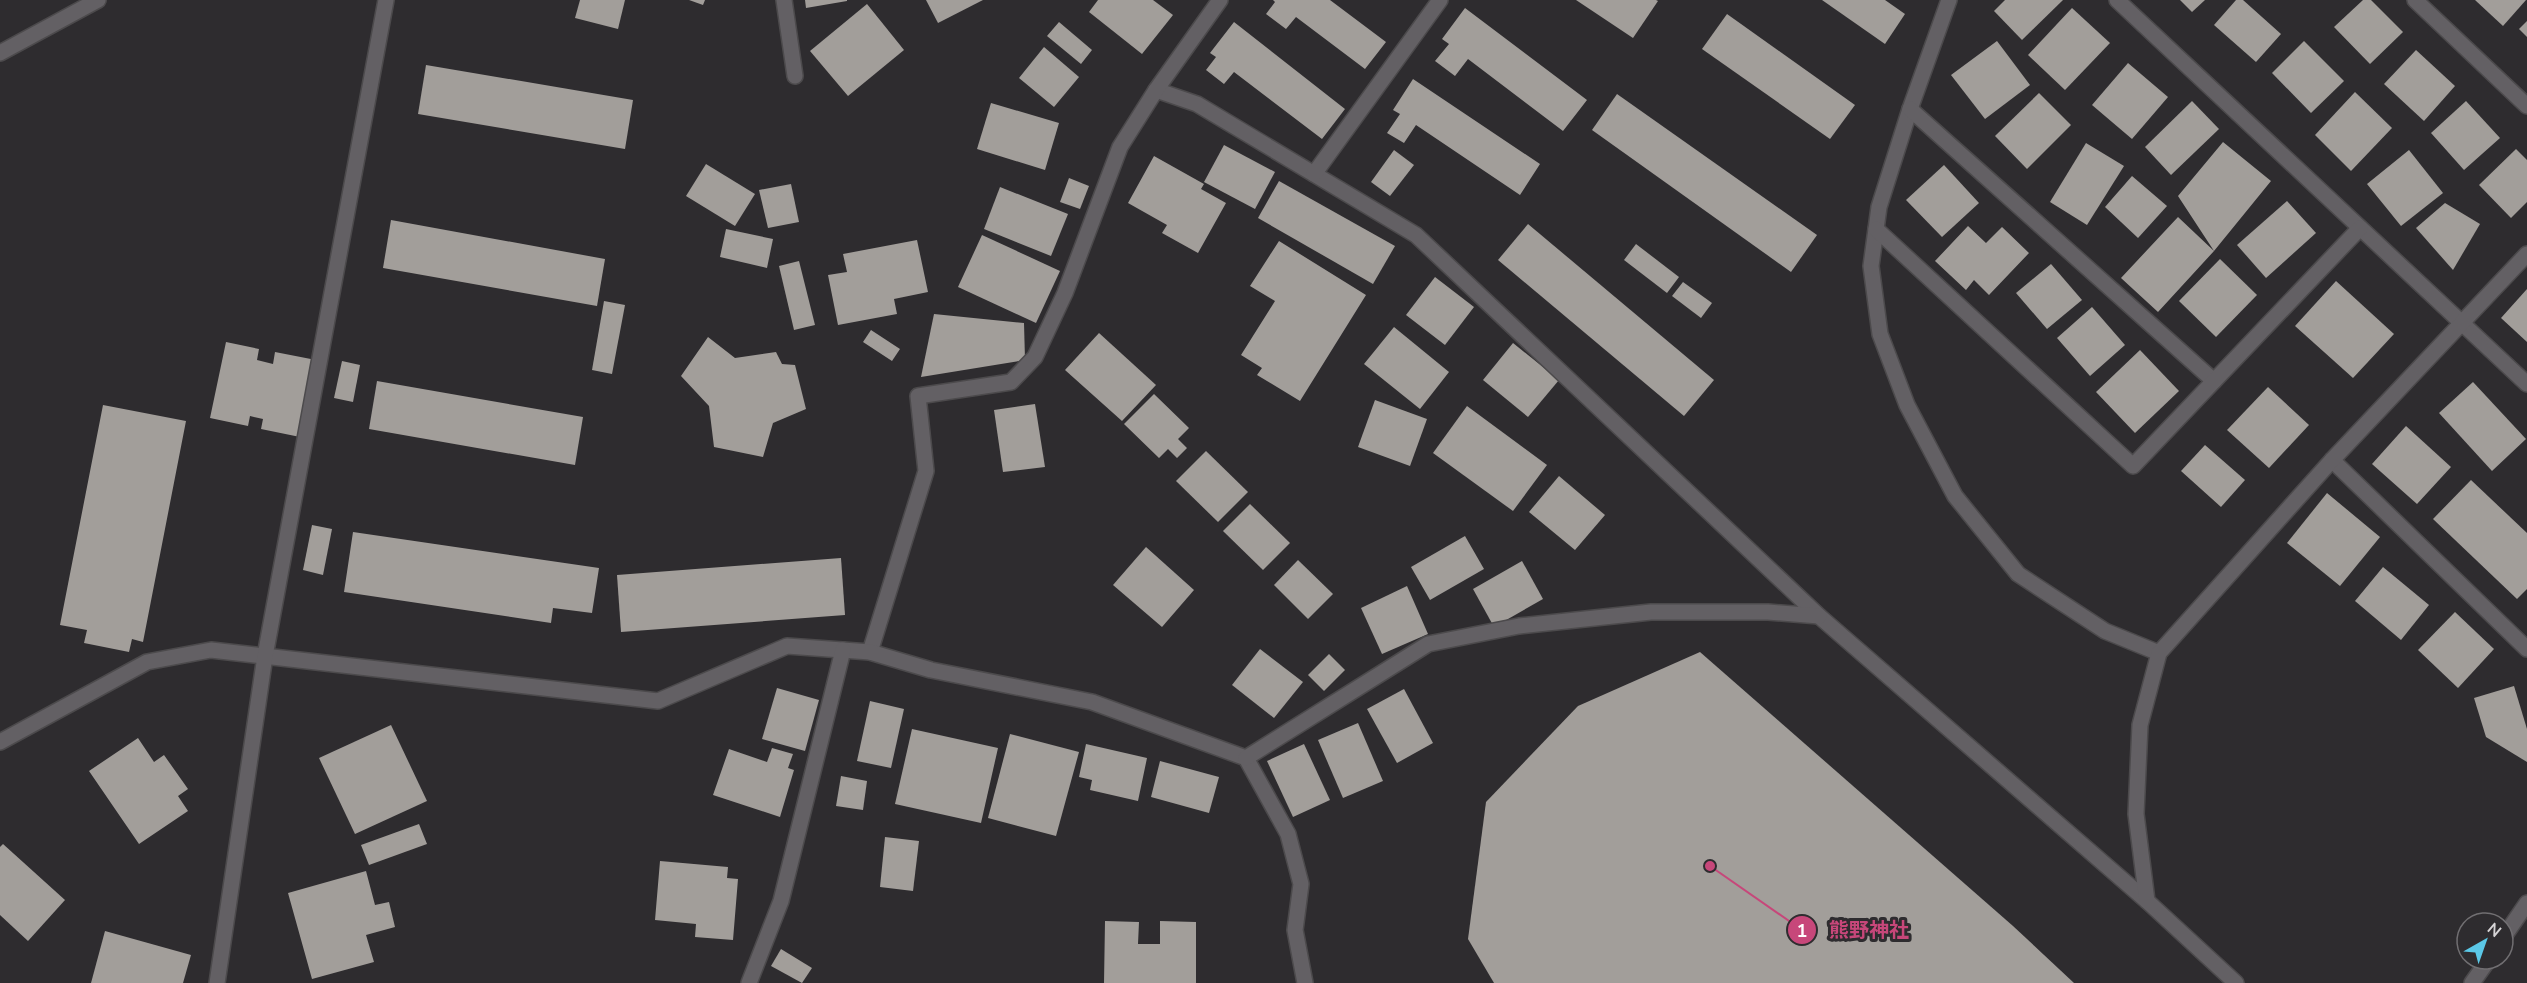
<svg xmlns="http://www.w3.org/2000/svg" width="2527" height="983" font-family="'Nunito Sans','Noto Sans JP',sans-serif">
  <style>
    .building { fill: #a29e9a }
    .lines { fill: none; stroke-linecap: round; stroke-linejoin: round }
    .minor-casing { stroke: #4c4a4c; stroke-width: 18 }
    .tertiary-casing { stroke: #4c4a4c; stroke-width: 18 }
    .minor { stroke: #636064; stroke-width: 15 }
    .tertiary { stroke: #636064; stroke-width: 15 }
    .leader { fill: none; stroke: #c7477a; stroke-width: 2 }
    .callout-dot { fill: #c7477a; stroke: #2e2c2f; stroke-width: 2 }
    .mark-label { font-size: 18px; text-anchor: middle; font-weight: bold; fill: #fff }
    .callout-label { font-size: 20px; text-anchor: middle; font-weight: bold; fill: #c7477a; stroke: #2e2c2f; stroke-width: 6; stroke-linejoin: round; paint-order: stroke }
  </style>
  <rect width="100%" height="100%" fill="#2e2c2f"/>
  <g class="building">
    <polygon points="580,0 625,0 618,29 575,18"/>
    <polygon points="689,0 705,0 703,5"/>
    <polygon points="805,0 847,0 847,1 806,8"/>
    <polygon points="926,0 983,0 938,23"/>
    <polygon points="1098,0 1153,0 1173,15 1142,54 1089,12"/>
    <polygon points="1273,0 1330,0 1386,42 1365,69 1296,17 1286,29 1266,14 1275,2"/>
    <polygon points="1576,0 1656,0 1658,1 1633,38"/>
    <polygon points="1822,0 1885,0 1905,14 1885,44"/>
    <polygon points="2005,0 2063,0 2022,40 1994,11"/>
    <polygon points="2180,0 2205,0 2192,12"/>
    <polygon points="2236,0 2243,0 2281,34 2256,62 2214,25"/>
    <polygon points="2363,0 2371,0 2403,32 2370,64 2334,27"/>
    <polygon points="2475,0 2526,0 2503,26"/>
    <polygon points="867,4 904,50 848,96 810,51"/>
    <polygon points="1465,8 1587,100 1563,131 1468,59 1455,76 1435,61 1449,44 1442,39"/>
    <polygon points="2072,8 2110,43 2065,90 2028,55"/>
    <polygon points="1727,14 1855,105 1830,139 1702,49"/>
    <polygon points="2527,21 2527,37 2519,29"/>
    <polygon points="1059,22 1092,50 1081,64 1047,36"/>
    <polygon points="1234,22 1345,109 1322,139 1234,72 1224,84 1206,70 1216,57 1210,53"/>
    <polygon points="1997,41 2030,85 1985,119 1951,75"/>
    <polygon points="2304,41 2344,81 2311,113 2272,73"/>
    <polygon points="1044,47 1079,77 1054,107 1019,78"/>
    <polygon points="2416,50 2455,86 2424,121 2384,84"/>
    <polygon points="2128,63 2168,97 2132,139 2092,105"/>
    <polygon points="426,65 633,100 625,149 418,114"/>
    <polygon points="1413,79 1540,164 1520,195 1416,125 1404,143 1387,133 1400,114 1393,110"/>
    <polygon points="2355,92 2392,128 2351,171 2315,135"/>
    <polygon points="2039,93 2071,125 2027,169 1995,136"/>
    <polygon points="1617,94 1817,235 1791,272 1592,130"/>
    <polygon points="2192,101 2219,129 2171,175 2145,147"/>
    <polygon points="2466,101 2500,138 2464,170 2431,133"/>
    <polygon points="991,103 1059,123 1045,170 977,149"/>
    <polygon points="2223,142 2271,181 2214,251 2158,312 2121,278 2178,217 2214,251 2178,196"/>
    <polygon points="2086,143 2124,166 2087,225 2050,202"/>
    <polygon points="1224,145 1275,172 1255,209 1204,182"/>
    <polygon points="2516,149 2527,160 2527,202 2511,218 2479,185"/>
    <polygon points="1394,150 1414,165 1390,196 1371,182"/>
    <polygon points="2409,150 2443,193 2401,226 2367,184"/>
    <polygon points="1154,156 1204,184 1201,189 1226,203 1198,253 1162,233 1167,225 1128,203"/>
    <polygon points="706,164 755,194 735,226 686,196"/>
    <polygon points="1944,165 1979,203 1942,237 1906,200"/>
    <polygon points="2132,176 2167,206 2138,238 2105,207"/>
    <polygon points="1069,178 1089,186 1080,209 1060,202"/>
    <polygon points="1279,181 1395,246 1373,284 1258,218"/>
    <polygon points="791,184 799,222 768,228 759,190"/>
    <polygon points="1000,187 1068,214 1051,256 984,229"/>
    <polygon points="2287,201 2316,233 2266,278 2237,245"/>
    <polygon points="2445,203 2480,224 2453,270 2416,228"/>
    <polygon points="391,220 605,259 597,306 383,268"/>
    <polygon points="1528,224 1714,380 1684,416 1498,260"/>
    <polygon points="1968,226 1986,243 2002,227 2029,253 1989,295 1974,280 1966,290 1935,261"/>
    <polygon points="726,229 773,239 767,268 720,257"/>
    <polygon points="982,235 1060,271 1036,323 958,287"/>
    <polygon points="917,240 928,292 894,299 897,314 838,325 828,275 847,272 843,254"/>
    <polygon points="1279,241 1366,295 1300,401 1257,375 1262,368 1241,355 1275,301 1250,286"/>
    <polygon points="1636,244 1679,277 1667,293 1624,260"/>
    <polygon points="2220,259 2257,295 2216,337 2179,301"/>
    <polygon points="799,261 815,325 794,330 779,266"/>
    <polygon points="2051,264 2082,300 2047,329 2016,293"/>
    <polygon points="1435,277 1474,307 1445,345 1406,315"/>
    <polygon points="2336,281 2394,334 2353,378 2295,326"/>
    <polygon points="1683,282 1712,303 1701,318 1672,296"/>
    <polygon points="2527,289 2527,342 2501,318"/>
    <polygon points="604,301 625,305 612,374 592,370"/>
    <polygon points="2092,307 2125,345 2090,376 2057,338"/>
    <polygon points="934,314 1024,323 1025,360 921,377"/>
    <polygon points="1394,327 1449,372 1420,409 1364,364"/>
    <polygon points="871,330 900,349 892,361 863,342"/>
    <polygon points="1099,333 1156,385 1122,421 1065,370"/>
    <polygon points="708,337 735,358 776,352 782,364 795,365 806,409 773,423 763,457 714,447 709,406 681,376"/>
    <polygon points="226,342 259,349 257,360 273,364 275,352 316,360 300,437 261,429 263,419 250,416 248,426 210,418"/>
    <polygon points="1513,343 1559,380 1528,417 1483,380"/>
    <polygon points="2140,350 2179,391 2135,433 2096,392"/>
    <polygon points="342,361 360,365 353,402 334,398"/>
    <polygon points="377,381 583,417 575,465 369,429"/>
    <polygon points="2473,382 2526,439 2492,471 2439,413"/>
    <polygon points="2268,387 2309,425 2269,468 2227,430"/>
    <polygon points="1154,394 1189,428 1178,439 1187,448 1177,458 1168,449 1159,458 1124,424"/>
    <polygon points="1375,400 1427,419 1410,466 1358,447"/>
    <polygon points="1035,404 1045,467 1003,472 994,410"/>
    <polygon points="103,405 186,421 143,642 132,639 129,652 84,643 87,630 60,625"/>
    <polygon points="1467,406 1547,465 1513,511 1433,453"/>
    <polygon points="2406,426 2451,467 2417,504 2372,464"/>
    <polygon points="2205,445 2245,480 2221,507 2181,471"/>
    <polygon points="1206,451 1248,492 1218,522 1176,481"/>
    <polygon points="1559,476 1605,515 1575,550 1529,512"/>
    <polygon points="2471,480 2527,533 2527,589 2517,599 2433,519"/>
    <polygon points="2327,493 2380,537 2340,586 2287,543"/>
    <polygon points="1250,504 1290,543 1263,570 1223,531"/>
    <polygon points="312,525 332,529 323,575 303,570"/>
    <polygon points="353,532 599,568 592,613 553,608 551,623 344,592"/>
    <polygon points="1465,536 1484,569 1430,600 1411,567"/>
    <polygon points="1146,547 1194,590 1162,627 1113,585"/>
    <polygon points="841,558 845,615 621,632 617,575"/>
    <polygon points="1298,560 1333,594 1308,619 1274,585"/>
    <polygon points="1522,561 1543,599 1494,627 1473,589"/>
    <polygon points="2383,567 2429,605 2401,640 2355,601"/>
    <polygon points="1407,586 1428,634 1382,654 1361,608"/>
    <polygon points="2455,612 2494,649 2458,688 2418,650"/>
    <polygon points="1260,649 1303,682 1274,718 1232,685"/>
    <polygon points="1700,652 2013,926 2074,983 1494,983 1468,939 1486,802 1578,706"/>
    <polygon points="1329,654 1345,670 1324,691 1308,675"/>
    <polygon points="2514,686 2527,729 2527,762 2486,737 2474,698"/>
    <polygon points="777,688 819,700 805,751 762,739"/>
    <polygon points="1404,689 1433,743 1397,763 1367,709"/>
    <polygon points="870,701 904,709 891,768 857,761"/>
    <polygon points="1358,723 1383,781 1343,798 1318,740"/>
    <polygon points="391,725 427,801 355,834 319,758"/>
    <polygon points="912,729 998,748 981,823 895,804"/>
    <polygon points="1010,734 1079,752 1056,836 988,818"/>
    <polygon points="138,738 154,762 164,755 188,789 178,796 188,811 139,844 89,771"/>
    <polygon points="1086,744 1147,758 1138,801 1090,790 1092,780 1079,777"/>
    <polygon points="1304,744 1330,800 1293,817 1267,761"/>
    <polygon points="772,748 793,754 788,768 794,770 780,817 713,795 729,749 767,762"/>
    <polygon points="1160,761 1219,777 1209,813 1151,797"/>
    <polygon points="841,776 867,781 863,810 836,806"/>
    <polygon points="419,824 427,844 369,865 361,845"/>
    <polygon points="885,837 919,841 913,891 880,887"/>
    <polygon points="3,844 65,900 28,941 0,915 0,847"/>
    <polygon points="660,861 728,867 727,878 738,879 733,940 695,937 696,924 655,920"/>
    <polygon points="366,871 375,905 389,902 395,927 366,935 374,962 312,979 288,893"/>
    <polygon points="1105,921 1139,922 1138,944 1160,944 1160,921 1196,922 1196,983 1104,983"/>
    <polygon points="105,931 191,955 183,983 91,983"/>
    <polygon points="781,949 812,968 802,983 771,966"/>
  </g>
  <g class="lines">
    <g class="minor-casing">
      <g id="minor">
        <polyline points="784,0 795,76"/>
        <polyline points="1949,0 1910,109 1879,207 1871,266 1880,334 1907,405 1955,496 2018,574 2105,631 2159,653"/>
        <polyline points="2117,0 2527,384"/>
        <polyline points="2415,0 2527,106"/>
        <polyline points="0,53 98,0"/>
        <polyline points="1156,90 1197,104 1416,235 1819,616 2147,901"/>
        <polyline points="1910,109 2214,381"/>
        <polyline points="1314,174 1440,0"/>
        <polyline points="1876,229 2133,466 2360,228"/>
        <polyline points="2332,460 2527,649"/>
        <polyline points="870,652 926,471 918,396 1011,382 1035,357 1065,293 1120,147 1156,90 1220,0"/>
        <polyline points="0,742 147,662 211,650 658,701 787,646 870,652 931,670 1092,702 1246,758 1288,834 1301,884 1295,930 1305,983"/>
        <polyline points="1246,758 1428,644 1519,626 1651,612 1768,612 1819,616"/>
        <polyline points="2503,938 2527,903"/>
        <polyline points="217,983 265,656 386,0"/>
        <polyline points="749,983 781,901 843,650"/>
        <polyline points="2472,983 2489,959"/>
      </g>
    </g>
    <g class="tertiary-casing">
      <polyline id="tertiary" points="2236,983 2147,901 2136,814 2140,725 2159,653 2332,460 2527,254"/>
    </g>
    <use href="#minor" class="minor"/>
    <use href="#tertiary" class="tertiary"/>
  </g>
  <path class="leader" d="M1710 866L1802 930"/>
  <g class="callout-dot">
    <circle cx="1710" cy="866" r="6"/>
    <circle cx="1802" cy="930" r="15"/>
  </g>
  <g class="mark-label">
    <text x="1802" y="937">1</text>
  </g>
  <g class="callout-label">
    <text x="1869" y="937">熊野神社</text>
  </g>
  <g transform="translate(2485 941) rotate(40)"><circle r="28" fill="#2e2c2f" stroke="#716f72" stroke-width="1.5"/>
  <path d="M0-4.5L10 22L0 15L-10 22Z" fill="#5bc8e7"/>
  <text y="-9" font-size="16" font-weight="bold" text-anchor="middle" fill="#d6d4d6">N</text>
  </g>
</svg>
